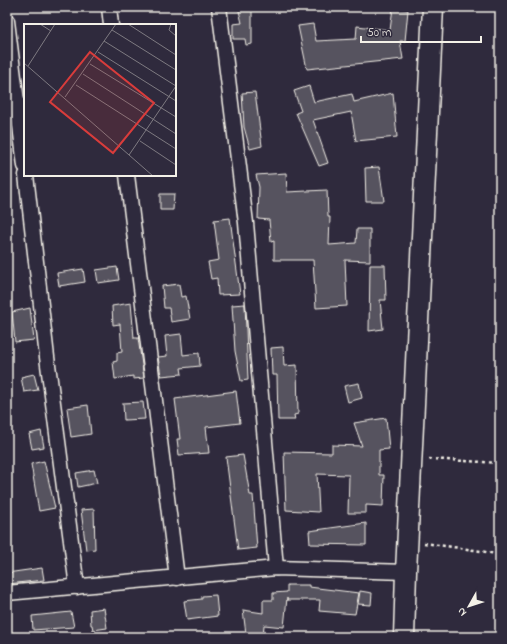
<svg xmlns="http://www.w3.org/2000/svg" width="507" height="644" font-family="'Indie Flower',sans-serif">
<style>
.building{fill:#56525f;stroke:#f4f1e8}
.lines{fill:none;stroke-linecap:round;stroke-linejoin:round}
.street-casing{stroke:#f4f1e8;stroke-width:17}
.secondary-casing{stroke:#f4f1e8;stroke-width:23}
.path{stroke:#f4f1e8;stroke-width:2.5;stroke-dasharray:3 3;stroke-linecap:butt}
.street{stroke:#2f2a3d;stroke-width:14}
.secondary{stroke:#2f2a3d;stroke-width:20}
.inset-road{fill:none;stroke:#7e7a81;stroke-width:1}
.view{fill:#d93c3b;fill-opacity:0.15;stroke:#d93c3b;stroke-width:2}
.inset-edge{fill:none;stroke:#f4f1e8;stroke-width:2}
</style>
<rect width="100%" height="100%" fill="#2f2a3d"/>
<filter id="ink" filterUnits="userSpaceOnUse"><feTurbulence type="fractalNoise" baseFrequency=".025" numOctaves="2"/><feDisplacementMap in="SourceGraphic" scale="8" xChannelSelector="R" yChannelSelector="G"/><feConvolveMatrix kernelMatrix="1 2 1 2 8 2 1 2 1" color-interpolation-filters="sRGB"/></filter>
<g filter="url(#ink)">
<g class="building">
<path d="M238 7H252V44L246 45 245 39H233V24L242 23Z"/>
<path d="M393 8 408 10 405 41H400L403 59 307 69 298 26 313 24 316 41 356 39 357 26 390 30Z"/>
<path d="M309 86 314 102 352 94 354 102 393 93 397 137 356 141 351 112 313 120 328 163 319 166 296 113 301 111 294 91Z"/>
<path d="M255 92 262 146 250 149 244 127 242 93Z"/>
<path d="M379 167 384 201H366L365 168Z"/>
<path d="M286 173 287 192 327 190 328 217H330L329 245 356 243 357 229H370V261L345 260 347 306 316 308 313 260H274V241L271 242 269 220 258 219 259 187 256 175Z"/>
<path d="M160 194H174L173 210H160Z"/>
<path d="M230 218 240 294 218 295 217 278 211 279 208 262 219 260 214 220Z"/>
<path d="M370 265H385L386 300H380L383 329 369 331Z"/>
<path d="M117 267 119 280 98 283 96 270Z"/>
<path d="M83 269 85 282 59 286 57 273Z"/>
<path d="M179 284 181 297 186 296 190 319 171 322 169 308H164L162 286Z"/>
<path d="M131 303 134 338H138L144 378 133 379V376L115 379 113 362 117 361V353L122 352 120 324 113 325 112 306Z"/>
<path d="M245 304 248 380 241 381 235 351 232 305Z"/>
<path d="M30 308 34 340 15 342 12 312Z"/>
<path d="M181 334 183 355 199 353 200 366 181 368 182 374 161 376 158 357 167 356 165 336Z"/>
<path d="M283 347 284 366 297 365 298 414 294 415 295 420H278L277 375H272L271 348Z"/>
<path d="M34 374 38 390 24 392 21 377Z"/>
<path d="M359 383 362 398 348 402 344 386Z"/>
<path d="M236 391 240 423 206 427 209 453 179 455 177 439H180L175 399Z"/>
<path d="M143 402 145 419 124 420 123 403Z"/>
<path d="M88 405 91 434 71 437 67 408Z"/>
<path d="M386 418 389 449 379 450V475H384L383 506 366 505V513H348L349 475 317 474 319 512 286 510 284 452 332 453V445L362 446 354 423Z"/>
<path d="M41 431 44 447 32 449 29 434Z"/>
<path d="M243 455 250 495H253L257 548 238 550 226 457Z"/>
<path d="M44 461 55 508 39 511 31 464Z"/>
<path d="M94 470 97 483 78 487 76 473Z"/>
<path d="M94 509 95 549 86 550 81 510Z"/>
<path d="M366 523V545L310 544 309 531Z"/>
<path d="M42 568 44 580 8 584 7 573Z"/>
<path d="M287 585H309V587L359 593 355 614 319 611 320 600H287V598L284 627 264 625 263 637 246 634 243 610 263 613V600H273V593L287 592Z"/>
<path d="M360 591 372 593 371 605 358 604Z"/>
<path d="M216 595 218 616 187 620 184 601 202 599V596Z"/>
<path d="M104 608 107 628 93 630 92 625H91L90 610Z"/>
<path d="M71 612 74 627 33 630 32 616Z"/>
</g>
<g class="lines">
<defs>
<g id="street">
<path d="M109 7 111 25"/>
<path d="M219 7 246 223 276 568"/>
<path d="M7 21 25 166"/>
<path d="M26 175 47 357 77 587"/>
<path d="M127 175 177 578"/>
<path d="M7 593 276 568 406 572"/>
</g>
<path id="secondary" d="M404 637 406 572 433 7"/>
</defs>
<use href="#street" class="street-casing"/>
<use href="#secondary" class="secondary-casing"/>
<g class="path">
<path d="M429 459 500 463"/>
<path d="M424 543 481 551 500 555"/>
</g>
<use href="#street" class="street"/>
<use href="#secondary" class="secondary"/>
</g>
</g>
<g transform="translate(24 24)">
<rect width="152" height="152" fill="#2f2a3d"/>
<path class="inset-road" d="M16 0 27 7M104 0 152 31M147 0 145 6 152 12M88 6 152 46M80 17 152 62M74 28 152 77M0 39 129 152M66 40 152 93M4 42 31 0M59 50 152 110M52 61 152 125M41 73 92 0M116 117 152 141M105 131 152 62"/>
<path class="view" d="M66 28 130 79 89 129 26 78Z"/>
<rect width="152" height="152" class="inset-edge"/>
</g>
<rect width="507" height="644" fill="none" stroke="#2f2a3d" stroke-width="24"/>
<rect x="12" y="12" width="483" height="620" fill="none" stroke="#f4f1e8" stroke-width="1.5" filter="url(#ink)"/>
<g transform="translate(469 606) rotate(231)" stroke="#2f2a3d" stroke-width="3" paint-order="stroke">
<path d="M0-3L7 15L0 10L-7 15Z" fill="#f4f1e8"/>
<text y="-6" font-size="11" font-weight="bold" text-anchor="middle" fill="#f4f1e8">N</text>
</g>
<path d="M361 36v6h120v-6" fill="none" stroke="#f4f1e8" stroke-width="2"/>
<text x="367" y="36" font-size="12" fill="#f4f1e8" stroke="#2f2a3d" stroke-width="3" paint-order="stroke">50 m</text>
</svg>
